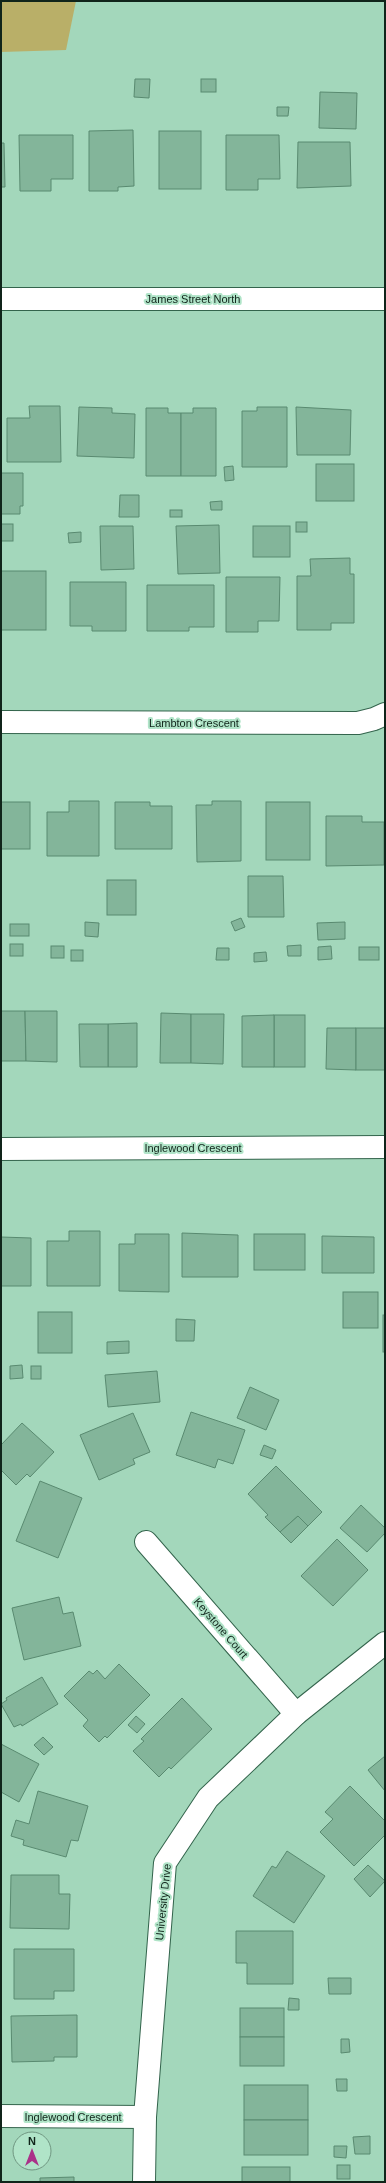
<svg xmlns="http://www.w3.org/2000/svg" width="386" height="2183" font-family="Arial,sans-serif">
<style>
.green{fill:#b9af68}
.building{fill:#83b59a;stroke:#598a70}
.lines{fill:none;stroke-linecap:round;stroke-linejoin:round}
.minor-casing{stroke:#33644c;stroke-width:24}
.tertiary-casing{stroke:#33644c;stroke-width:24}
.minor{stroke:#fff;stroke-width:22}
.tertiary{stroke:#fff;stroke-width:22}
.labels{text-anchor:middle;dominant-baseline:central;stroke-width:4;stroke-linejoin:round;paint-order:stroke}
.street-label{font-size:11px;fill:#10241a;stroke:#b0e4c8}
</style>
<rect width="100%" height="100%" fill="#a3d7bb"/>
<path class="green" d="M1 1H76L66 50 1 52Z"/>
<g class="building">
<path d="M135 79H150L149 98 134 97Z"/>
<rect x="201" y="79" width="15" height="13"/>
<path d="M320 92 357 93 356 129 319 128Z"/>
<path d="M277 107H289L288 116H277Z"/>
<path d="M133 130 134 186 118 187V191H89V131Z"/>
<rect x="159" y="131" width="42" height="58"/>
<path d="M19 135H73V179H51V191H20Z"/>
<path d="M226 135H279L280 179H258V190H226Z"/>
<path d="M298 142H350L351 186 297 188Z"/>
<path d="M1 143H4L5 187H1Z"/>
<path d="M29 406H60L61 462H7V418H30Z"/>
<path d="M79 407 112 408V413L135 414 134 458 77 456Z"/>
<path d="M257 407H287V467H242V411H257Z"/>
<path d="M296 407 351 410 350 455H297Z"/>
<path d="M146 408H168V413H181V476H146Z"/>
<path d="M193 408H216V476H181V413H193Z"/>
<rect x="316" y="464" width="38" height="37"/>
<path d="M233 466 234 480 225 481 224 467Z"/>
<path d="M1 473H23V506H20V514H1Z"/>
<path d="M120 495H139V517H119Z"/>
<path d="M222 501V510H211L210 502Z"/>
<rect x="170" y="510" width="12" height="7"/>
<rect x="296" y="522" width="11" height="10"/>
<rect x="1" y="524" width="12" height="17"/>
<path d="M219 525 220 573 178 574 176 526Z"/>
<path d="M100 526H133L134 569 101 570Z"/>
<rect x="253" y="526" width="37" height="31"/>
<path d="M81 532V542L69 543 68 533Z"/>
<path d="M350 558V574H354V623H331V630H297V576H311L310 559Z"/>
<rect x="1" y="571" width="45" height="59"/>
<path d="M226 577H280L279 621H258V632H226Z"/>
<path d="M70 582H126V631H92V626H70Z"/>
<path d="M147 585H214V627H189V631H147Z"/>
<path d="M69 801H99V856H47V812H69Z"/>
<path d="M212 801H241V861L197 862 196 805H212Z"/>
<rect x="1" y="802" width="29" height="47"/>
<path d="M115 802H150V806H172V849H115Z"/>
<rect x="266" y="802" width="44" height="58"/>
<path d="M326 816H362V822H384V865L326 866Z"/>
<path d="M248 876H283L284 917H248Z"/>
<rect x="107" y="880" width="29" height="35"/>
<path d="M241 918 245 927 235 931 231 922Z"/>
<path d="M85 922 99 923 98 937 85 936Z"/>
<path d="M345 922V939L318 940 317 923Z"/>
<rect x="10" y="924" width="19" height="12"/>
<rect x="10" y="944" width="13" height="12"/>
<path d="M301 945V956H288L287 946Z"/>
<rect x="51" y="946" width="13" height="12"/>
<path d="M331 946 332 959 318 960V947Z"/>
<rect x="359" y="947" width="20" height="13"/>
<path d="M217 948H229V960H216Z"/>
<rect x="71" y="950" width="12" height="11"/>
<path d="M266 952 267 961 254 962V953Z"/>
<path d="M1 1011H25L26 1061H1Z"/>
<path d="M25 1011H57V1062L26 1061Z"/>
<path d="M161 1013 191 1014V1063H160Z"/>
<path d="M191 1014H224L223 1064 191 1063Z"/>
<rect x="274" y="1015" width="31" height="52"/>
<path d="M274 1015V1067H242V1016Z"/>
<path d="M137 1023V1067H108V1024Z"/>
<path d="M79 1024H108V1067H80Z"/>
<path d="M327 1028H356V1070L326 1069Z"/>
<rect x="356" y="1028" width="29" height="42"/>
<path d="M69 1231H100V1286H47V1241H69Z"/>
<path d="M182 1233 238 1235V1277H182Z"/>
<path d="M135 1234H169V1292L119 1291V1244H135Z"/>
<rect x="254" y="1234" width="51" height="36"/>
<path d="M322 1236 374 1237V1273H322Z"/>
<path d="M1 1237 31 1238V1286H1Z"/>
<rect x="343" y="1292" width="35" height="36"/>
<rect x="38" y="1312" width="34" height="41"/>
<rect x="383" y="1315" width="2" height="37"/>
<path d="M176 1319 195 1320 194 1341H176Z"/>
<path d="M129 1341V1353L107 1354V1342Z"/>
<path d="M22 1365 23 1378 10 1379V1366Z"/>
<rect x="31" y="1366" width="10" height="13"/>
<path d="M157 1371 160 1402 108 1407 105 1375Z"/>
<path d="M250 1387 279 1400 266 1430 237 1418Z"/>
<path d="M191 1412 245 1430 233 1464 218 1459 215 1468 176 1455Z"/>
<path d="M133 1413 150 1452 133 1459 135 1464 99 1480 80 1435Z"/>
<path d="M22 1423 54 1452 30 1477 27 1474 16 1485 1 1470V1445Z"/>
<path d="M264 1445 276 1450 272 1459 260 1455Z"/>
<path d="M276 1466 322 1512 308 1526 298 1516 280 1532 265 1517 268 1515 248 1494Z"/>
<path d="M40 1481 82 1498 58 1558 16 1541Z"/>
<path d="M361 1505 385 1528V1533L367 1552 340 1528Z"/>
<path d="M298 1516 308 1526 291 1543 280 1532Z"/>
<path d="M337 1539 368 1570 333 1606 301 1576Z"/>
<path d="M59 1597 63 1614 73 1612 81 1646 24 1660 12 1608Z"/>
<path d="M119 1664 150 1695 107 1738 105 1736 99 1742 83 1726 88 1720 64 1696 89 1671 93 1674 97 1670 105 1679Z"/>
<path d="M42 1677 58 1704 22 1726 21 1724 14 1727 1 1704 7 1700 6 1698Z"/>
<path d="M182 1698 212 1729 171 1769 169 1767 159 1777 133 1751 144 1741 141 1739Z"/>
<path d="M136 1716 145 1724 137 1733 128 1725Z"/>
<path d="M43 1737 53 1747 44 1755 34 1745Z"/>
<path d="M1 1744 39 1764 19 1802 1 1792Z"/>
<path d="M385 1756V1791L368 1770Z"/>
<path d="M350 1786 385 1821V1835L354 1866 320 1832 333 1819 325 1812Z"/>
<path d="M38 1791 88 1806 78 1841 71 1840 66 1857 23 1845 24 1840 11 1836 16 1820 29 1824Z"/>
<path d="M287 1851 325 1876 294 1923 253 1896 272 1866 276 1868Z"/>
<path d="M368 1865 385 1881 370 1897 354 1879Z"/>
<path d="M11 1875H59V1894H70L69 1929 10 1928Z"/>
<path d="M236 1931H293V1984H247V1963H236Z"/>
<path d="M14 1949H74V1991H54V1999H14Z"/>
<path d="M328 1978H351V1994H329Z"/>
<path d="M289 1998 299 1999V2010H288Z"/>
<rect x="240" y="2008" width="44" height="29"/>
<path d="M77 2015V2057H54V2061L12 2062 11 2016Z"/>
<rect x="240" y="2037" width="44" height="29"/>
<path d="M341 2039H349L350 2052 341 2053Z"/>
<path d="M336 2079H347V2091H337Z"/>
<rect x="244" y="2085" width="64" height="35"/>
<rect x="244" y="2120" width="64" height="35"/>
<path d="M370 2136V2154H355L353 2137Z"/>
<path d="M334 2146H347L346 2158 334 2157Z"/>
<rect x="337" y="2165" width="13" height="14"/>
<rect x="242" y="2167" width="48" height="15"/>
<path d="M74 2177V2182H40V2178Z"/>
</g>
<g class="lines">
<defs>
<g id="minor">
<path d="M1 722 358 723 374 719 385 714"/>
<path d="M1 1149 385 1147"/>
<path d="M146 1542 296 1714"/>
<path d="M1 2116 145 2117"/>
<path d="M144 2182 145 2117 165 1863 208 1798 296 1714 385 1643"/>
</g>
<path id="tertiary" d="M1 299H385"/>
</defs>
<use href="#minor" class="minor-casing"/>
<use href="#tertiary" class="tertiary-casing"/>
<use href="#minor" class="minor"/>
<use href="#tertiary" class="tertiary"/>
</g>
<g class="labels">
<g class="street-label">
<text x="193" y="299">James Street North</text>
<text x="194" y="723">Lambton Crescent</text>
<text x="193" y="1148">Inglewood Crescent</text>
<text transform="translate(221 1628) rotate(49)">Keystone Court</text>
<text transform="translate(163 1902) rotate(-84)">University Drive</text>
<text x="73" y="2117">Inglewood Crescent</text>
</g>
</g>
<rect width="386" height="2183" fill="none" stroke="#10241a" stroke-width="4"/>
<g transform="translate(32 2151)"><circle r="19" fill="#b0e4c8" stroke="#709782"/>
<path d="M0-3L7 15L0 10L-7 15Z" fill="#aa3289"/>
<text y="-6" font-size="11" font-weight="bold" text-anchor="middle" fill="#10241a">N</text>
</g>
</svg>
